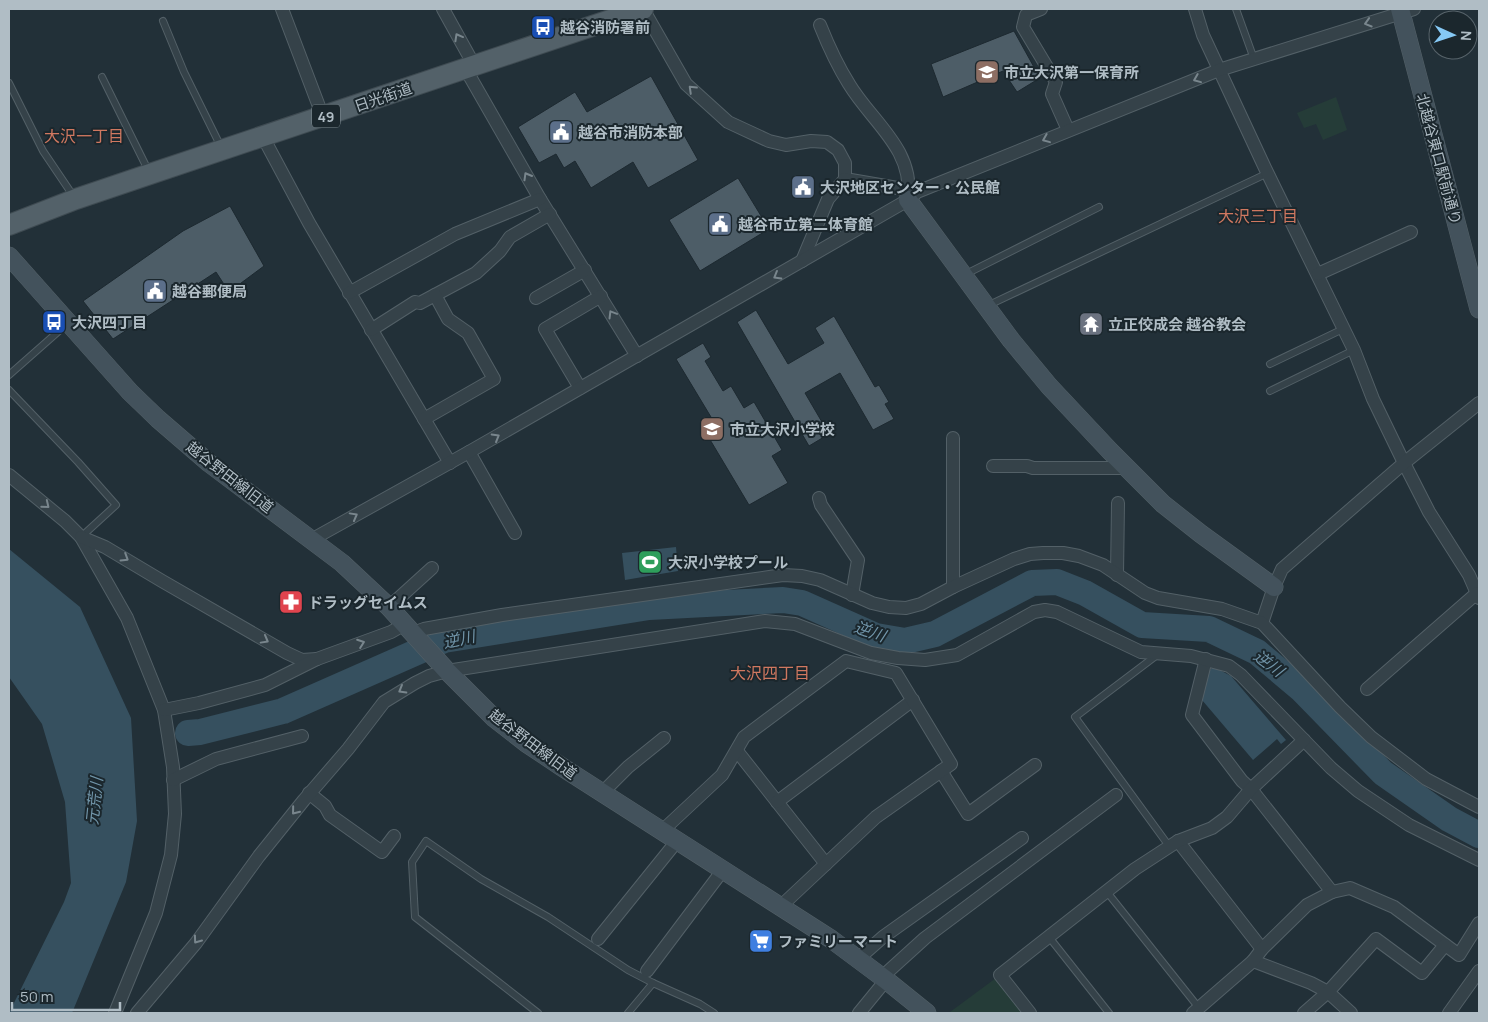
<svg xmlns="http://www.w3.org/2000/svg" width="1488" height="1022" font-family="Manrope,'Noto Sans JP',sans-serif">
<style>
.green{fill:#253c38}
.water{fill:#36505f}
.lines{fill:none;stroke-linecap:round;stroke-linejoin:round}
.river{stroke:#36505f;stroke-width:26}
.building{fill:#4d5d67;stroke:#1d2930}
.lane-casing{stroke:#536067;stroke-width:8}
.street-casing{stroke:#536067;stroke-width:14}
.secondary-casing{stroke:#536067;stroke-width:19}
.primary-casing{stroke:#3f4b52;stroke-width:22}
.lane{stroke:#354249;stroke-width:6}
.street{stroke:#354249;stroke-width:12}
.secondary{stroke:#43525c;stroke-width:18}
.primary{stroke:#536169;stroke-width:20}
.oneway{stroke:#79868d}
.labels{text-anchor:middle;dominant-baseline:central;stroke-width:4;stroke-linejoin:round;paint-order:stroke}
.shield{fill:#1b272d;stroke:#839097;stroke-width:1}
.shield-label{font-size:14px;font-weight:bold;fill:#b0bdc5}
.poi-label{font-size:15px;font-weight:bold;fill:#b0bdc5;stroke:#1b272d;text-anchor:start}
.street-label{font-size:15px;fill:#b0bdc5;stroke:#1b272d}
.neighbourhood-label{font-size:16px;fill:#d07860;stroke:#1b272d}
.water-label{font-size:16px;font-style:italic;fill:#7195a9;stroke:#1b272d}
</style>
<rect width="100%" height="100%" fill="#223038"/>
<g class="green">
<path d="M1336 97 1347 130 1323 140 1316 124 1304 128 1297 113Z"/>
<path d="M996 978 1024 1013 950 1012Z"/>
</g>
<g class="water">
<path d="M676 547 678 571 625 580 622 553Z"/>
<path d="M9 549 80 607 131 718 137 821 126 882 72 1013H9L64 902 71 883 65 802 42 724 9 677Z"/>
<path d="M1212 668H1216L1231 676 1286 740 1281 744 1277 739 1253 760 1202 700 1208 672Z"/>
</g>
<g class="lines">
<path class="river" d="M188 733 200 732 283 711 444 640 649 607 783 600 802 603 876 636 905 641 935 634 1032 583 1057 582 1085 593 1142 625 1209 629 1257 652 1301 689 1383 773 1449 819 1479 835"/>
</g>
<g class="building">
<path d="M1014 31 1040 78 1017 92 1003 71 943 97 931 64Z"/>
<path d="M651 76 698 160 648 188 633 162 591 188 575 161 564 168 556 154 539 163 518 127 575 92 587 112Z"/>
<path d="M738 178 769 229 700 271 669 220Z"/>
<path d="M230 206 264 266 229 292 216 272 113 339 83 301 183 231Z"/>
<path d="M756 310 788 364 824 343 815 328 834 316 875 387 879 385 889 402 885 404 894 419 873 430 840 373 805 393 829 434 809 446 737 322Z"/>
<path d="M703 343 711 357 705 361 723 391 731 386 744 408 754 402 782 450 772 456 788 483 749 505 709 438 720 432 676 359Z"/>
</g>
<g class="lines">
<defs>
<g id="lane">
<path d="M1236 9 1254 59"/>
<path d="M163 21 184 72 221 147"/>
<path d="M102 77 149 172"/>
<path d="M9 83 43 151 74 197"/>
<path d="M964 275 1099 207"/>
<path d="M989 305 1268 173"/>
<path d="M1270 364 1343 329"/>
<path d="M9 375 68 323"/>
<path d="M9 390 78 462 116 505 81 537"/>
<path d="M1270 391 1354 350"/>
<path d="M1157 655 1075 717 1169 846"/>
<path d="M1107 892 1199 1008"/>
<path d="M1049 937 1109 1013"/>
<path d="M538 1013 415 917 412 862 426 841 481 879 548 917 628 970 653 983 700 1004 714 1013"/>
<path d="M628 1013 653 983"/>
</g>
<g id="street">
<path d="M282 9 323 117"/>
<path d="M443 9 474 65"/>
<path d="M643 9 686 84 728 122 769 141 786 145 811 141 827 142 838 150 845 163V179L909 190"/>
<path d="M1041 9 1026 15 1023 27 1056 82 1052 94 1068 130"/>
<path d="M1195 9 1203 35 1265 168 1354 350 1373 399 1404 463 1429 512 1469 575 1479 598"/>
<path d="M820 25C828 45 837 65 849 84 871 121 914 149 908 197"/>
<path d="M465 68 540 199 637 356"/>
<path d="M263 137 309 223 450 463"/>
<path d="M802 261 828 199 845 179"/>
<path d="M1318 274 1411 232"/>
<path d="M349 293 455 234 540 199"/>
<path d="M536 298 585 270"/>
<path d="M371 330 415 302 420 303 476 273 500 251 510 237 550 214"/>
<path d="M580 388 545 329 601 296"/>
<path d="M424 419 494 379 468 333 448 319 435 295"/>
<path d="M953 438V587"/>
<path d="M469 452 515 533"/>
<path d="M993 466H1027L1033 468H1127"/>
<path d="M9 475 65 521 81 537 127 618 164 710 173 767 175 814 171 855 156 913 115 1013"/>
<path d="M819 498 821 505 858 560 852 595"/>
<path d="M81 537 105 547 162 581 287 653 302 660 317 659"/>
<path d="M311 540 469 452 908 200 917 192 1219 70 1414 9"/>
<path d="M1117 575 1118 503"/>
<path d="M389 607 432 568"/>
<path d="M1262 623 1274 587 1282 569 1404 463 1479 403"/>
<path d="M413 633 424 629 502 615 783 575 802 576 820 580 872 603 889 607 906 608 921 604 953 587 1014 559 1030 554 1043 553H1063L1079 556 1103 565 1145 593 1158 598 1222 609 1262 623 1340 707 1371 737 1426 779 1479 807"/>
<path d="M1206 659 1192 715 1242 781 1251 789 1332 892"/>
<path d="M1367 689 1477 593"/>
<path d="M164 710 199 703 265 685 317 659 391 632 405 624"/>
<path d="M737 751 826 864"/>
<path d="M941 771 968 814 1035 765"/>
<path d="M173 780 216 759 302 736"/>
<path d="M309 793 325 806 330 815 382 852 394 836"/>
<path d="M602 793 628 767 664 738"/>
<path d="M777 802 913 700"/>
<path d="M662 831 722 775 744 737 846 661 896 673 951 764 876 817 780 907"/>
<path d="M1178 841 1262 949"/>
<path d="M598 939 677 841"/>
<path d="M858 959 883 937 1022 838"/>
<path d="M1253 961 1311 983 1328 992 1351 1013"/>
<path d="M647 971 723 870"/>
<path d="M882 977 925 938 1116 795"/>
<path d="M137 1013 196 943 259 856 304 800 348 749 384 702 415 683 429 676 447 671 765 621 795 624 871 653 898 658 925 660 957 655 1034 612 1045 610 1057 612 1141 652 1191 656 1229 666 1241 675 1331 768 1358 791 1409 825 1479 860"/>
<path d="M859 1013 886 980"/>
<path d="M1030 1013 1000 975 1135 869 1178 841 1212 828 1227 817 1251 789 1304 740"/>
<path d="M1193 1013 1253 961 1262 949 1307 905 1332 892 1350 888 1394 907 1459 955 1479 923"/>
<path d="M1304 1013 1328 992 1376 939 1422 973 1445 945"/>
<path d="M1449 1013 1479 971"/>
</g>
<g id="secondary">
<path d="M1400 9 1479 309"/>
<path d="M908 200 1011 340 1049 386 1110 451 1163 504 1201 534 1274 587"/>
<path d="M9 256 130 392 158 419 209 463 342 563 389 607 447 671 494 718 526 743 562 767 831 939 886 980 927 1013"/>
</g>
<path id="primary" d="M9 225 76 199 150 174 643 9"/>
</defs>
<use href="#lane" class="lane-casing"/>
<use href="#street" class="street-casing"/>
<use href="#secondary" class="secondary-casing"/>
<use href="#primary" class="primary-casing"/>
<use href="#lane" class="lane"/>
<use href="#street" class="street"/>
<use href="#secondary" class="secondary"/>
<use href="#primary" class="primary"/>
</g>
<defs><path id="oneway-chevron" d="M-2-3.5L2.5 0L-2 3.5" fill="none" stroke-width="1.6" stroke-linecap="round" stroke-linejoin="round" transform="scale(1.25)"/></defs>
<g class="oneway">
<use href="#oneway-chevron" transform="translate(1368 23) rotate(163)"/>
<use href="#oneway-chevron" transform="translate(458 37) rotate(-119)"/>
<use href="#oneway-chevron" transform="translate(1197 79) rotate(158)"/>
<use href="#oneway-chevron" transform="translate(692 89) rotate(-136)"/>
<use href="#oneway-chevron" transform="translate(1046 139) rotate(158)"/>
<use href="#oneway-chevron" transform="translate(527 176) rotate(-120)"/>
<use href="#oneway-chevron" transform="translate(777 276) rotate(150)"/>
<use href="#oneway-chevron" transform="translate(612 314) rotate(-121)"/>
<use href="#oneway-chevron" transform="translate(496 437) rotate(-30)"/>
<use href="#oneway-chevron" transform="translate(46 505) rotate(39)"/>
<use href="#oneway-chevron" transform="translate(354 516) rotate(-29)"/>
<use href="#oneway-chevron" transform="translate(125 558) rotate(32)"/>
<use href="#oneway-chevron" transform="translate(265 640) rotate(29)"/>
<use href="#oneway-chevron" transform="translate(361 643) rotate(-20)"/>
<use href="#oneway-chevron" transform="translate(402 690) rotate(150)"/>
<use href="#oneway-chevron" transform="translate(295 811) rotate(129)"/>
<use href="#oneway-chevron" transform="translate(197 940) rotate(126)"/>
</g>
<defs>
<symbol id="bus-square" viewBox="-11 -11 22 22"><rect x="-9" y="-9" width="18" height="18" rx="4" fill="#1a4fb4" stroke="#1b272d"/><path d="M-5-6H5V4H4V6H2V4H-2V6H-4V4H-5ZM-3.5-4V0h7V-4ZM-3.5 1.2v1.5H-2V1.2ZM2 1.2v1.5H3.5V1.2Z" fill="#fff"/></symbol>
<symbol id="school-square" viewBox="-11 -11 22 22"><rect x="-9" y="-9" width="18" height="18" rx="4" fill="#8d6e63" stroke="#1b272d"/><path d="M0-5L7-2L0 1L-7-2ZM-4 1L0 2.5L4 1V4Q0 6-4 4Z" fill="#fff"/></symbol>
<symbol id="civic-square" viewBox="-11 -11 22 22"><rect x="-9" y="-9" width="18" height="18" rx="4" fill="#5c6f8a" stroke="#1b272d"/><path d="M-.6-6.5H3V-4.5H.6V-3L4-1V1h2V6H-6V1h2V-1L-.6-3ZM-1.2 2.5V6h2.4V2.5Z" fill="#fff"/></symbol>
<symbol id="temple-square" viewBox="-11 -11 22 22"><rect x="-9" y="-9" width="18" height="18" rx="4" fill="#6b7280" stroke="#1b272d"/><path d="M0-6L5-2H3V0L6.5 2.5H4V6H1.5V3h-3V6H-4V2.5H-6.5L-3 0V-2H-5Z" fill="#fff"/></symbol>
<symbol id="stadium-square" viewBox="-11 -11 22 22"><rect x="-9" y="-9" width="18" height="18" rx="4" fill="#2e9e5b" stroke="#1b272d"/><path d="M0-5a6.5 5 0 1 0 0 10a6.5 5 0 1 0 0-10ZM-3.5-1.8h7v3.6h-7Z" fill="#fff"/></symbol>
<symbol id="pharmacy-square" viewBox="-11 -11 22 22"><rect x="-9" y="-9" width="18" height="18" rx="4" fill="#e0444e" stroke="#1b272d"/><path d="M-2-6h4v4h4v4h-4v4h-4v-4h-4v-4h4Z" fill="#fff"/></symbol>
<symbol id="supermarket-square" viewBox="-11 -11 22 22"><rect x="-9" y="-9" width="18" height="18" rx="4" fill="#3f7fe0" stroke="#1b272d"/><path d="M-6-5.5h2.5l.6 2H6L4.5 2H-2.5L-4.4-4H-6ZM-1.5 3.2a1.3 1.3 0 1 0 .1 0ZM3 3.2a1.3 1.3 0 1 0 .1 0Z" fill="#fff"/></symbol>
</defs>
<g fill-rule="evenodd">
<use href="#bus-square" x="529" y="13" width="28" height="28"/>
<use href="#school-square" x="973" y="58" width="28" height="28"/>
<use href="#civic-square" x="547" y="118" width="28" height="28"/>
<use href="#civic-square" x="789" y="173" width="28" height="28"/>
<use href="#civic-square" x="706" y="210" width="28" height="28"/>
<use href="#civic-square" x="141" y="277" width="28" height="28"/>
<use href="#bus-square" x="40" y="308" width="28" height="28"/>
<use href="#temple-square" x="1077" y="310" width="28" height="28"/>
<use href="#school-square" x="698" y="415" width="28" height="28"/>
<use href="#stadium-square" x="636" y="548" width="28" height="28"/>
<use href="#pharmacy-square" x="277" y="588" width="28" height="28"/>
<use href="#supermarket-square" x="747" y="927" width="28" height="28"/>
</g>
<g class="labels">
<rect class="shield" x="312" y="104.5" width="28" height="23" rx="4"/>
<g class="shield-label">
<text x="326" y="116">49</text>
</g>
<g class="poi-label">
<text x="560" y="27">越谷消防署前</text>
<text x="1004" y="72">市立大沢第一保育所</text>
<text x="578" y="132">越谷市消防本部</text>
<text x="820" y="187">大沢地区センター・公民館</text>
<text x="738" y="224">越谷市立第二体育館</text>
<text x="172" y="291">越谷郵便局</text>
<text x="72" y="322">大沢四丁目</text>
<text x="1108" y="324">立正佼成会 越谷教会</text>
<text x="730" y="429">市立大沢小学校</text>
<text x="668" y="562">大沢小学校プール</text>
<text x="308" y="602">ドラッグセイムス</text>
<text x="778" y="941">ファミリーマート</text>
</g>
<g class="street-label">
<text transform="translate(383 97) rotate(-19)">日光街道</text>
<text transform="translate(1439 159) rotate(75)">北越谷東口駅前通り</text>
<text transform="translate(230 477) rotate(38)">越谷野田線旧道</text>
<text transform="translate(533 744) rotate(37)">越谷野田線旧道</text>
</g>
<g class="neighbourhood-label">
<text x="84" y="136">大沢一丁目</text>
<text x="1258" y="216">大沢三丁目</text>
<text x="770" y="673">大沢四丁目</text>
</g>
<g class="water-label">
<text transform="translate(870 631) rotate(19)">逆川</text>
<text transform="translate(459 639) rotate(-12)">逆川</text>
<text transform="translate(1269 663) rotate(37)">逆川</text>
<text transform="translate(94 801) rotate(-84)">元荒川</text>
</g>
</g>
<rect width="1488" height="1022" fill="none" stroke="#b0bdc5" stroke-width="20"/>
<g transform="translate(1453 35) rotate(93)"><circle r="24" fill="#1b272d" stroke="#57636a"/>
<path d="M0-4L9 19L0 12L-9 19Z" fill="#86c9f5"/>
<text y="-8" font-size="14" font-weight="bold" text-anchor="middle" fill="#b0bdc5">N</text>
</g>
<path d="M12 1002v8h108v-8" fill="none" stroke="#b0bdc5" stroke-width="2.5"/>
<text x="20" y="1002" font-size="15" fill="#b0bdc5" stroke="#1b272d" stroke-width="4" paint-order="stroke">50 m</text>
</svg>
